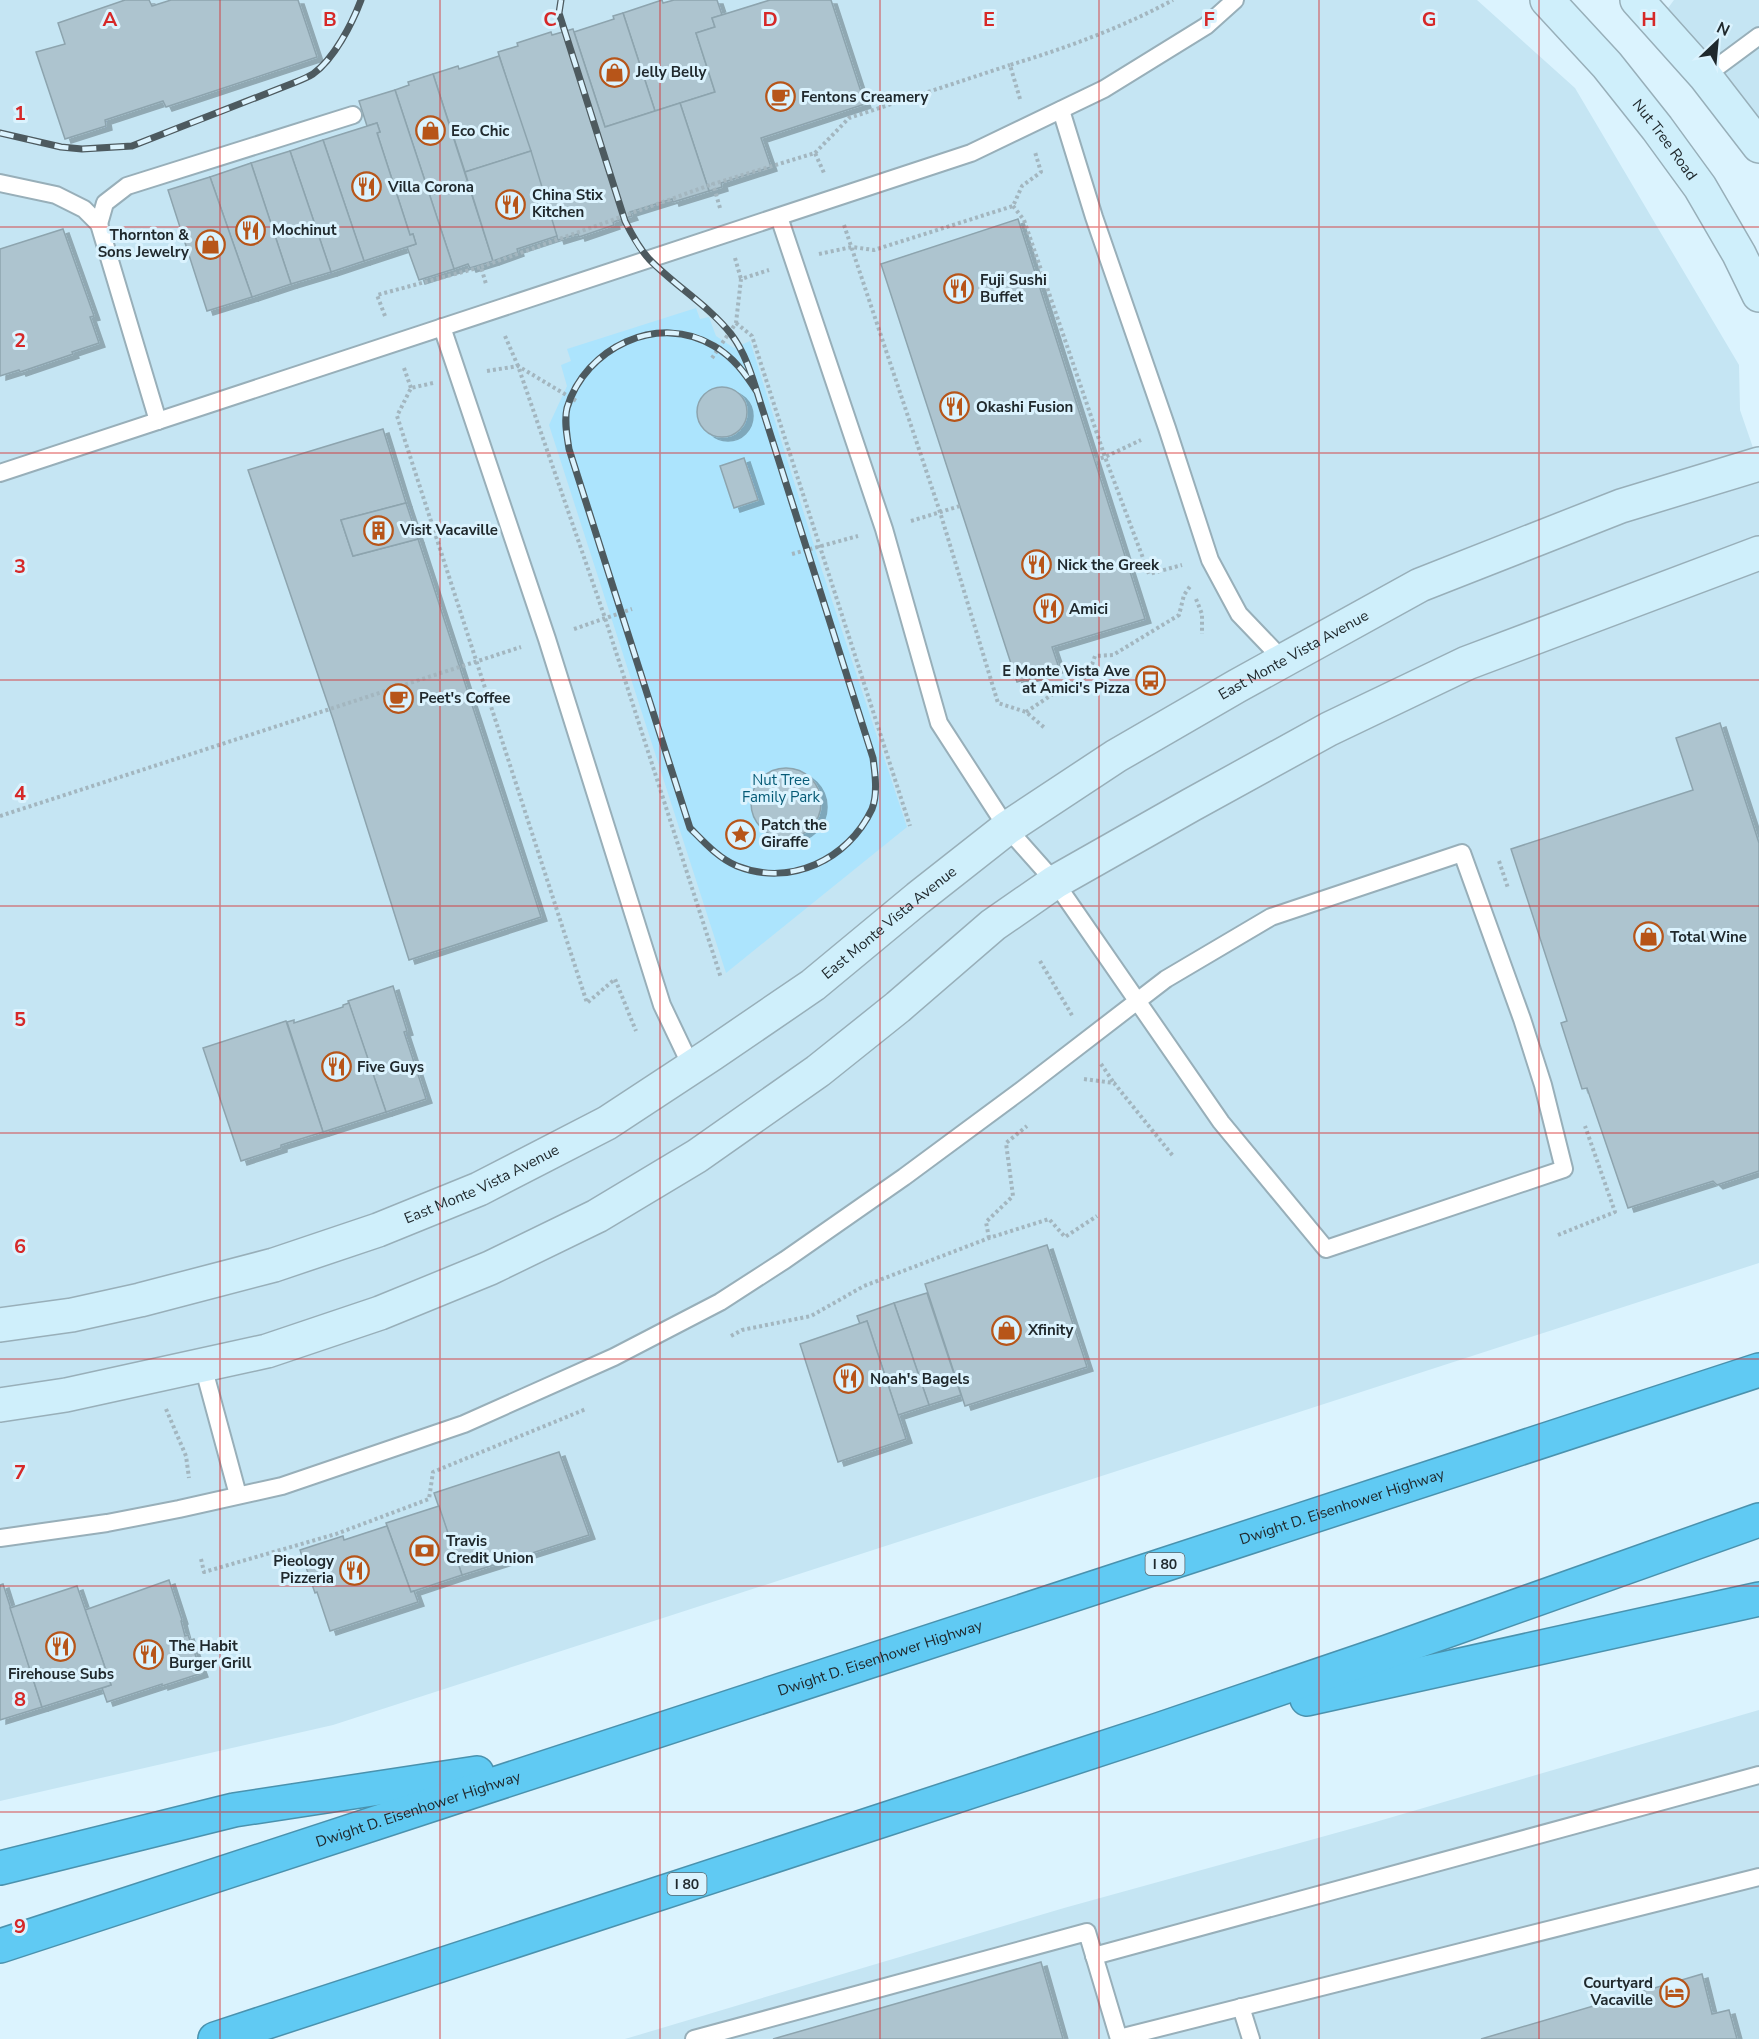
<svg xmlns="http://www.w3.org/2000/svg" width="1759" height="2039" font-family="'Nunito Sans',sans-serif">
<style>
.built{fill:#c5e5f3}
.green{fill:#ace4fd}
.building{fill:#adc4cf;stroke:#8da4ae;stroke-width:1.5;filter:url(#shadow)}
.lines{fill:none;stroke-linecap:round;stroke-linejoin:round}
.lane-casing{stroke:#98afb9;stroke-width:20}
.secondary-casing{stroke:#98afb9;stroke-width:36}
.highway-casing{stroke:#4a92ae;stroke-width:36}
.path{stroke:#a3b6bf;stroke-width:4;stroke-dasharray:3 3;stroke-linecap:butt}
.lane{stroke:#fff;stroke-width:16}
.secondary{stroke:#cfeffb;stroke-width:33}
.highway{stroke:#60caf3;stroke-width:33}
.rail-casing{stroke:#4d5a5f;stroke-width:7}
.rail{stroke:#dbf3fe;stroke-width:4.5;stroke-dasharray:14;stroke-linecap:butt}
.grid{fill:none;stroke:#d62828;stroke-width:1.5;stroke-opacity:0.55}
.labels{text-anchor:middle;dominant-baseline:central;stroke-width:6;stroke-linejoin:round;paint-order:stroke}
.shield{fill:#dbf3fe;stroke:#58666c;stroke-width:1.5}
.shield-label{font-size:14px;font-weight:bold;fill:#20292d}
.poi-label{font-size:15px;font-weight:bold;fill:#20292d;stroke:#dbf3fe;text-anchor:start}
.street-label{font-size:15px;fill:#20292d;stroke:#dbf3fe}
.park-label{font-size:15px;fill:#065b76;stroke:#dbf3fe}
.grid-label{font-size:20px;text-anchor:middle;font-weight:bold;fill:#d62828;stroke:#dbf3fe;stroke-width:6;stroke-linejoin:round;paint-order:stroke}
</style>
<defs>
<filter id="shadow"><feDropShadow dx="6" dy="4" stdDeviation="0" flood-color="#0004"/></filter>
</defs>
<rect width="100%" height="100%" fill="#dbf3fe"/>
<g class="built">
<path d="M0 0H1477L1575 88 1739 365 1740 410 1759 465V1263L333 1725 0 1801Z"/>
<path d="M1674 0H1759V143L1654 27Z"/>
<path d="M1759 1710V2039H625L1064 1908 1372 1823Z"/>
</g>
<path class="green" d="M696 308 700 319 709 317 716 336 734 348 750 341 816 552 907 827 726 973 549 425 567 386 561 365 571 361 567 349Z"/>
<g class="building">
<path d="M125 0H149L152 6 171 0H298L317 57 166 107 163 101 105 120 106 126 65 139 36 52 65 44 58 23Z"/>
<path d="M662 0 663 3 674 0H717L722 15 712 18 715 27 696 33 715 92 655 111 623 13Z"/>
<path d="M770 0H831L865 104 761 138 771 167 721 183 722 187 709 191 680 103 715 92 696 33 715 27 712 18Z"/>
<path d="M623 13 655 111 605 127 574 32 614 19 613 16Z"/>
<path d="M573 29 605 127 680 103 709 191 673 202 672 199 630 212 632 216 613 222 614 225 579 237 578 234 558 240 498 52 518 46 517 43 551 32 552 35Z"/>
<path d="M499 56 531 151 465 172 433 74 458 66 459 69Z"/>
<path d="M433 74 493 261 470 268 468 264 454 269 395 90 409 85 408 82Z"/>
<path d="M395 90 454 269 419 280 407 247 416 244 413 234 410 235 377 133 380 132 377 123 367 126 359 101Z"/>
<path d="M377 123 380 132 377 133 410 235 413 234 416 244 364 261 323 140Z"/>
<path d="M323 140 364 261 331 272 290 151Z"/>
<path d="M290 151 331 272 291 284 251 163Z"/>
<path d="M531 151 557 236 517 249 518 252 493 261 465 172Z"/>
<path d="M251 163 291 284 252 297 210 177Z"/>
<path d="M210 177 252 297 207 311 168 190Z"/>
<path d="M1018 219 1145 619 1052 647 1059 668 1017 682 881 264Z"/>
<path d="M63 229 94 316 90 317 99 343 72 352 73 354 20 372 19 370 0 376V249Z"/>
<circle cx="722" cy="412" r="25"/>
<path d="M383 429 406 503 341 520 353 556 418 539 541 917 409 960 333 719 248 470Z"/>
<path d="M744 458 758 500 734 508 720 466Z"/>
<path d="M406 503 418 539 353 556 341 520Z"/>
<path d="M1720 723 1759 843V1171L1717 1185 1713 1181 1628 1208 1587 1088 1582 1089 1561 1023 1567 1021 1511 849 1693 790 1676 738Z"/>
<circle cx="786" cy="803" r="35"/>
<path d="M393 986 407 1031 404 1032 426 1099 386 1112 348 1001Z"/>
<path d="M349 1003 386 1112 323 1132 287 1022 294 1020V1023L343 1007V1005Z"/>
<path d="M286 1021 323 1132 281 1145V1148L241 1161 203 1048Z"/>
<path d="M1047 1245 1087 1367 965 1406 925 1284Z"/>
<path d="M927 1293 961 1395 929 1405 894 1303Z"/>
<path d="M894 1303 929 1405 898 1415 867 1321 860 1324 857 1316Z"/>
<path d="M867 1321 906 1439 838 1462 800 1344Z"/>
<path d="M559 1452 589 1535 462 1575 434 1493Z"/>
<path d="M439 1506 462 1575 411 1592 386 1523Z"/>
<path d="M387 1526 411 1592 414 1591 418 1602 330 1631 317 1592 315 1593 300 1550 343 1536 344 1540Z"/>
<path d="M169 1580 182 1620 181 1621 185 1636 188 1635 202 1673 162 1686V1684L107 1702 102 1688 111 1685 85 1610Z"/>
<path d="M3 1584 42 1707 0 1720V1585Z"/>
<path d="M77 1586 111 1685 42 1707 10 1608Z"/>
<path d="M1041 1962 1063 2039H773Z"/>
<path d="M1702 1974 1712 2014 1729 2010 1737 2039H1481Z"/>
</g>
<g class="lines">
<defs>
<g id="lane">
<path d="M1705 76 1759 36"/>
<path d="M1061 110 1094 217 1167 428 1210 560 1239 614 1283 660"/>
<path d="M0 183 56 195 84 209 99 224 158 421"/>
<path d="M99 224 105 203 127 186 353 115"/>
<path d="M442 327 547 639 662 1005 692 1068"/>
<path d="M0 473 971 153 1104 89 1206 26 1235 0"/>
<path d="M203 1366 238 1495"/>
<path d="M0 1538 107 1523 179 1509 282 1486 464 1424 614 1357 720 1302 785 1260 904 1177 1023 1089 1166 979 1271 917 1462 853 1522 1019 1543 1085 1564 1169 1326 1249 1221 1122 1055 882 1007 828 939 723 884 529 779 217"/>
<path d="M1094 1956 1759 1775"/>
<path d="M1241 2007 1251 2039"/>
<path d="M1119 2038 1759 1877"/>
<path d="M694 2039 1087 1932 1119 2039"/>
</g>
<g id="secondary">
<path id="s1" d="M1547 0 1607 65 1657 128 1700 187 1739 254 1759 295"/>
<path d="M1637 0 1705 76 1759 146"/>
<path id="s2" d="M0 1325 72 1315 140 1300 274 1265 378 1230 479 1189 607 1123 712 1054 813 985 918 898 1007 828 1116 756 1237 686 1420 585 1621 506 1759 464"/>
<path d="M0 1405 66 1395 267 1351 380 1313 490 1268 597 1216 697 1156 818 1071 898 1007 993 925 1055 882 1191 805 1329 729 1467 663 1759 553"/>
</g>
<g id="highway">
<path d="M1307 1699 1759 1599"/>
<path d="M0 1868 234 1810 477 1773"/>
<path id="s3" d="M0 1946 1759 1370"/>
<path d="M215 2039 1158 1730 1387 1652 1759 1520"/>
</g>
</defs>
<use href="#lane" class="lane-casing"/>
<use href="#secondary" class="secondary-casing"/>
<use href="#highway" class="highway-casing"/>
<g class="path">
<path d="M1020 99 1010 65C1066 48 1121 28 1173 0"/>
<path d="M815 153 849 118 1010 65"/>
<path d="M1013 206 1024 220 1105 457 1149 574 1182 565"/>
<path d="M720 208 713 184 815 153 824 173"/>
<path d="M844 225 940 512 998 703 1026 712 1046 729"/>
<path d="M819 254 852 247 874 250 1013 206 1022 186 1041 172 1035 152"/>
<path d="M735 258 741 279"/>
<path d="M481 267 713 184"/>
<path d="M385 316 377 295 481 267 486 284"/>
<path d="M736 323 752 336 910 826"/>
<path d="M505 336 518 366 605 618 721 978"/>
<path d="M712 358 736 323 741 279 769 270"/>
<path d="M404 368 411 388"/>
<path d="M487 371 518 366 578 402"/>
<path d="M433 383 411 388 397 416 587 1003 615 979 636 1031"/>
<path d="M1095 460 1105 457 1141 440"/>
<path d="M911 521 960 506"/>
<path d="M792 554 858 536"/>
<path d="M1196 599 1202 614V634"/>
<path d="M574 629 632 609"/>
<path d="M1026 712 1062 688 1088 676 1095 656 1113 655 1179 615 1184 595 1191 585"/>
<path d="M0 816 521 647"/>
<path d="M1499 861 1508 888"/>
<path d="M1040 961 1073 1017"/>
<path d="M1101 1064 1114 1083"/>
<path d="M1084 1079 1114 1083 1173 1156"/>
<path d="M1558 1235 1615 1212 1585 1126"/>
<path d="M989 1238 986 1222 1013 1196 1006 1143 1027 1126"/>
<path d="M731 1336 742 1330 811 1316 864 1286 989 1238 1049 1219 1065 1237 1097 1216"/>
<path d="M166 1409 186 1456 189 1478"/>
<path d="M201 1559 204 1572 336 1534 429 1499 433 1472 586 1409"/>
</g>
<use href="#lane" class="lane"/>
<use href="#secondary" class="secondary"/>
<use href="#highway" class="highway"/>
<defs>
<g id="rail">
<path d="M561 0 559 13 625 221C632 235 639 248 649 259 675 286 708 305 731 334 748 356 755 387 764 414L873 758C875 773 878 794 872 809 848 860 790 887 737 866 718 858 704 842 690 828L569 449C567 436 564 421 567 408 585 348 658 312 714 346 733 357 745 373 757 392"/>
<path d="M0 133 61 147 82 149 132 146 296 82C301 80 308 77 313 74 334 59 352 24 361 0"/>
</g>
</defs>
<use href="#rail" class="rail-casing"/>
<use href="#rail" class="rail"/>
</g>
<path class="grid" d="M220 0V2039M440 0V2039M660 0V2039M880 0V2039M1099 0V2039M1319 0V2039M1539 0V2039M0 227H1759M0 453H1759M0 680H1759M0 906H1759M0 1133H1759M0 1359H1759M0 1586H1759M0 1812H1759"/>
<defs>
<symbol id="shop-ring" viewBox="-11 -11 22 22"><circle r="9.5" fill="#dbf3fe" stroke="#b75519" stroke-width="1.5"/><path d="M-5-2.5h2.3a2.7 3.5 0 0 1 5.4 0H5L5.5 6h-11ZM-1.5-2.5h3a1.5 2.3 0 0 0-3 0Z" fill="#b75519"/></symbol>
<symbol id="cafe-ring" viewBox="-11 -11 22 22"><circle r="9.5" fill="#dbf3fe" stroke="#b75519" stroke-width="1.5"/><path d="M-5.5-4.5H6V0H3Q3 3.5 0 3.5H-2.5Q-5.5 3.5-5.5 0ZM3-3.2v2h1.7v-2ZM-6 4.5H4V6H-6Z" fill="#b75519"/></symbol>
<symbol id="restaurant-ring" viewBox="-11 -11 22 22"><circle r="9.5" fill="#dbf3fe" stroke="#b75519" stroke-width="1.5"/><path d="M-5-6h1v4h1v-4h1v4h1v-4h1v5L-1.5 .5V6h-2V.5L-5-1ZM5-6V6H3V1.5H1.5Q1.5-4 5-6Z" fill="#b75519"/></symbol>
<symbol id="building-ring" viewBox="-11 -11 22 22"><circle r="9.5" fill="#dbf3fe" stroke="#b75519" stroke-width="1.5"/><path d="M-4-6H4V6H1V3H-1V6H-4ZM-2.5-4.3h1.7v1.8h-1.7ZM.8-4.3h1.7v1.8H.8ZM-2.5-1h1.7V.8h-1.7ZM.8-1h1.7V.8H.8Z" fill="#b75519"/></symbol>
<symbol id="bus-ring" viewBox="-11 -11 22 22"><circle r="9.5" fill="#dbf3fe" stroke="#b75519" stroke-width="1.5"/><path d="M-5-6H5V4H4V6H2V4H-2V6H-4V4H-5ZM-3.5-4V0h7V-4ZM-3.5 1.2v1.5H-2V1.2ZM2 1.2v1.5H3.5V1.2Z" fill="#b75519"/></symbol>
<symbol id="sight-ring" viewBox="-11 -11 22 22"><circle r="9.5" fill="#dbf3fe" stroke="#b75519" stroke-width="1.5"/><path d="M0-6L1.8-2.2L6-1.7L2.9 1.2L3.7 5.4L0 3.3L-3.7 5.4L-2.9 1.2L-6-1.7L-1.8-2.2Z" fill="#b75519"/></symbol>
<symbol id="bank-ring" viewBox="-11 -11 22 22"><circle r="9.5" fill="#dbf3fe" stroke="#b75519" stroke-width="1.5"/><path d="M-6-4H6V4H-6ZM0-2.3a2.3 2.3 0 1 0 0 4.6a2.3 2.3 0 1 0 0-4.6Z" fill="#b75519"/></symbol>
<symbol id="hotel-ring" viewBox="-11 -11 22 22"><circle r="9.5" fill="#dbf3fe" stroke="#b75519" stroke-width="1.5"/><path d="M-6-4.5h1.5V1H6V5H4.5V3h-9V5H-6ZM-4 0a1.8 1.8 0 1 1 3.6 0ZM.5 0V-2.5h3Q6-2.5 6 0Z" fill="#b75519"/></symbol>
</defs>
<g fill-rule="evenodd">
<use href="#shop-ring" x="598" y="56" width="33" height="33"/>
<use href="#cafe-ring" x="764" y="80" width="33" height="33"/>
<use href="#shop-ring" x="414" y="114" width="33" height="33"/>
<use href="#restaurant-ring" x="350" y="170" width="33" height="33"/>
<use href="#restaurant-ring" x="494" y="188" width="33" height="33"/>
<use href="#restaurant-ring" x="234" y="214" width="33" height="33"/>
<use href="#shop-ring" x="194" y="228" width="33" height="33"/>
<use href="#restaurant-ring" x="942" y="272" width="33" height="33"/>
<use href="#restaurant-ring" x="938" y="390" width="33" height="33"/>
<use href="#building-ring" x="362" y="514" width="33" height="33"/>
<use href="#restaurant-ring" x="1020" y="548" width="33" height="33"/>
<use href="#restaurant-ring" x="1032" y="592" width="33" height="33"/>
<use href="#bus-ring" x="1134" y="664" width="33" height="33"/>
<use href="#cafe-ring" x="382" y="682" width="33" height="33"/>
<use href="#sight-ring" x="724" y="818" width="33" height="33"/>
<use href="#shop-ring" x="1632" y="920" width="33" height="33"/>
<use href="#restaurant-ring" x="320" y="1050" width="33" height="33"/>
<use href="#shop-ring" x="990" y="1314" width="33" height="33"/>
<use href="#restaurant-ring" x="832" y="1362" width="33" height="33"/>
<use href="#bank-ring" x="408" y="1534" width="33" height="33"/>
<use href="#restaurant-ring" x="338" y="1554" width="33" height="33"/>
<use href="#restaurant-ring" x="44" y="1630" width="33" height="33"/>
<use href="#restaurant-ring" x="132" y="1638" width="33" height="33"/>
<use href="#hotel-ring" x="1658" y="1976" width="33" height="33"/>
</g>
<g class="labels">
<g class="shield">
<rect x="1145.5" y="1553" width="39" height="22" rx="4.5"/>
<rect x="667.5" y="1873" width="39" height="22" rx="4.5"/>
</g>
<g class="shield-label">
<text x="1165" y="1564">I 80</text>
<text x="687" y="1884">I 80</text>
</g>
<g class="poi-label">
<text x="636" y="72">Jelly Belly</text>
<text x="801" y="97">Fentons Creamery</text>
<text x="451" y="131">Eco Chic</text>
<text x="388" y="187">Villa Corona</text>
<text x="532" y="195">China Stix<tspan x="532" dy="17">Kitchen</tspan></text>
<text x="272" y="230">Mochinut</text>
<text x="189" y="235" text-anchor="end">Thornton &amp;<tspan x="189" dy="17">Sons Jewelry</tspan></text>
<text x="980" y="280">Fuji Sushi<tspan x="980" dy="17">Buffet</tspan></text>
<text x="976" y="407">Okashi Fusion</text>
<text x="400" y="530">Visit Vacaville</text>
<text x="1057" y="565">Nick the Greek</text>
<text x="1069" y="609">Amici</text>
<text x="1130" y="671" text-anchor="end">E Monte Vista Ave<tspan x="1130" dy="17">at Amici's Pizza</tspan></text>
<text x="419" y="698">Peet's Coffee</text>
<text x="761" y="825">Patch the<tspan x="761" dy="17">Giraffe</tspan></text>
<text x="1670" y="937">Total Wine</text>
<text x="357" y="1067">Five Guys</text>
<text x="1028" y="1330">Xfinity</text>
<text x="870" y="1379">Noah's Bagels</text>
<text x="446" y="1541">Travis<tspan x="446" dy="17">Credit Union</tspan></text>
<text x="334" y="1561" text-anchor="end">Pieology<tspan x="334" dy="17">Pizzeria</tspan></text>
<text x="169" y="1646">The Habit<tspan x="169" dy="17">Burger Grill</tspan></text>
<text x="61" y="1674" text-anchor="middle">Firehouse Subs</text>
<text x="1653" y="1983" text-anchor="end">Courtyard<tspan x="1653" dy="17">Vacaville</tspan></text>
</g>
<g class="street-label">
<text stroke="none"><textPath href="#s1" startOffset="183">Nut Tree Road</textPath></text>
<text stroke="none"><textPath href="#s2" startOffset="1476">East Monte Vista Avenue</textPath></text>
<text stroke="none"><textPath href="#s2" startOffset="990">East Monte Vista Avenue</textPath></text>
<text stroke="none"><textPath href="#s2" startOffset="504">East Monte Vista Avenue</textPath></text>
<text stroke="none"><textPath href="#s3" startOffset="1412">Dwight D. Eisenhower Highway</textPath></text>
<text stroke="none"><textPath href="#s3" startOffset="926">Dwight D. Eisenhower Highway</textPath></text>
<text stroke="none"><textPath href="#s3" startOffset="440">Dwight D. Eisenhower Highway</textPath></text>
</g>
<g class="park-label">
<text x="781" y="780">Nut Tree<tspan x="781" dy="17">Family Park</tspan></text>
</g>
</g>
<g class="grid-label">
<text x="110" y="26">A</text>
<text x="330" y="26">B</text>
<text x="550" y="26">C</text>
<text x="770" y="26">D</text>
<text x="989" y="26">E</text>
<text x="1209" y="26">F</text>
<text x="1429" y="26">G</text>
<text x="1649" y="26">H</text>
<text x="20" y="120">1</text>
<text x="20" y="347">2</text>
<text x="20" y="573">3</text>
<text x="20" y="800">4</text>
<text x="20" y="1026">5</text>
<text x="20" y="1253">6</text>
<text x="20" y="1479">7</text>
<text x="20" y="1706">8</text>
<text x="20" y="1933">9</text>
</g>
<g transform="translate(1717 42) rotate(26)" stroke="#dbf3fe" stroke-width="4.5" paint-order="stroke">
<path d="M0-4.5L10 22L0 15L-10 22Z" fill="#20292d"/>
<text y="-9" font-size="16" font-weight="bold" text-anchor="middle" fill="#20292d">N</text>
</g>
</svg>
